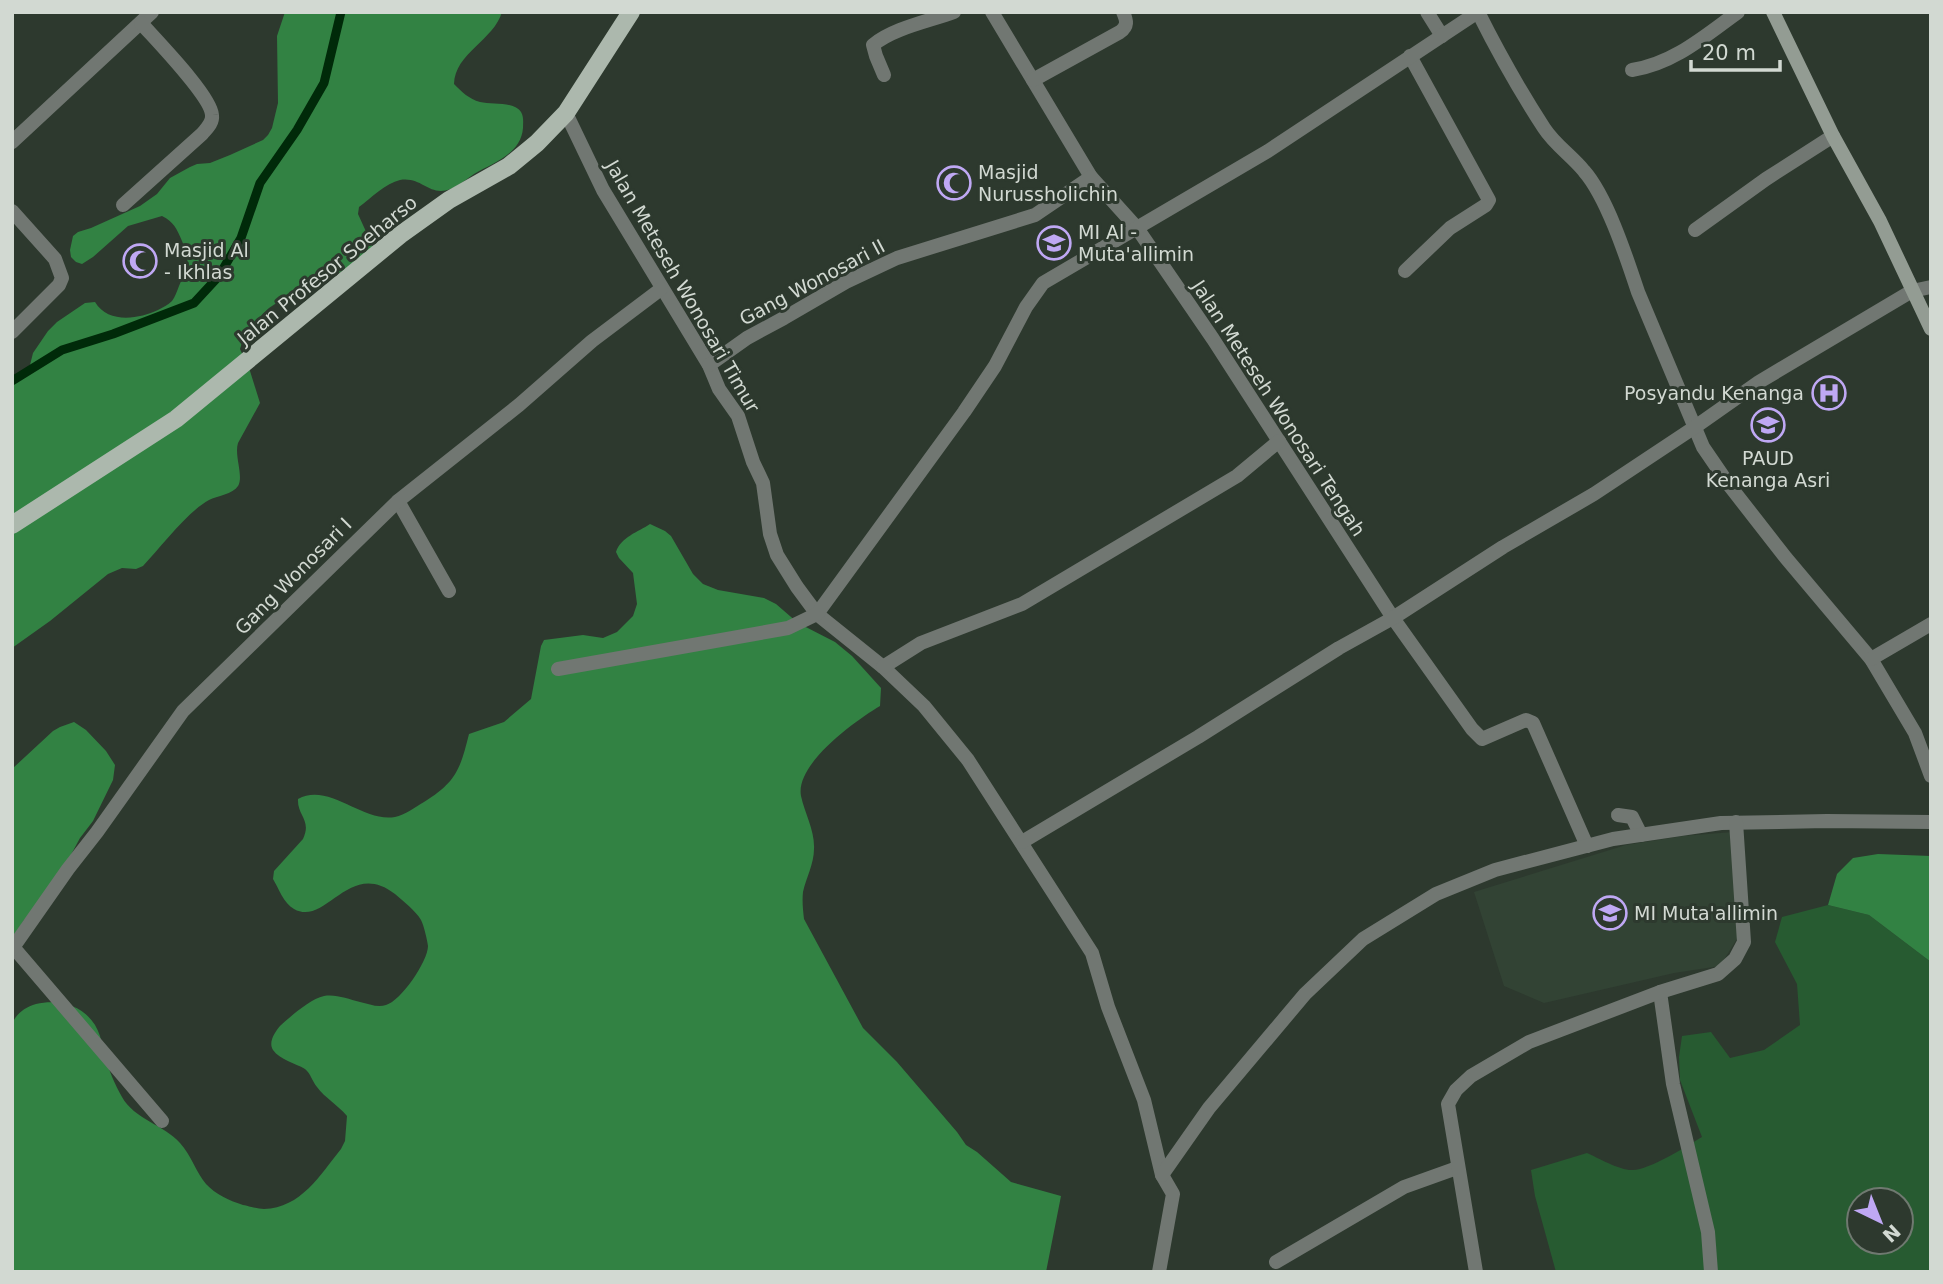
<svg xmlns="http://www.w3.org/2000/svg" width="1943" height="1284" font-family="'DejaVu Sans',sans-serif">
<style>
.built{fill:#324334}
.green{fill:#275b31;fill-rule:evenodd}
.forest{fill:#328243}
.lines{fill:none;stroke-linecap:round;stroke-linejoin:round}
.stream{stroke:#002a09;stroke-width:9}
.minor{stroke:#717772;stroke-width:14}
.secondary{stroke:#939c93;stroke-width:14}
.primary{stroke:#acb8ad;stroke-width:18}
.labels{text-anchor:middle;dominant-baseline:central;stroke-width:6;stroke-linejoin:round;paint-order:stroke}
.poi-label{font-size:19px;fill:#d2d9d2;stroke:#2d392e;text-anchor:start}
.street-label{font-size:19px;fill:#d2d9d2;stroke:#2d392e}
</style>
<rect width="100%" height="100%" fill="#2d392e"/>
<path class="built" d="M1733 832 1740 934 1720 966 1674 973 1544 1003 1504 986 1474 892 1626 845 1683 836Z"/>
<path class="green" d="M1828 905 1869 915 1931 962V1272H1556L1535 1196 1531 1170 1587 1153C1598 1158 1621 1171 1633 1170 1649 1170 1687 1146 1702 1137L1680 1080 1679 1057 1682 1036 1711 1032 1730 1058 1764 1050 1800 1025 1797 984 1775 942 1782 917ZM1859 1200H1901V1242H1859Z"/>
<g class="forest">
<path d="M285 12H502C494 40 455 53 454 84 462 92 469 99 480 102 492 105 514 101 521 112 524 117 523 123 523 128 521 154 493 163 474 174 465 180 453 191 441 191 426 191 419 177 400 180 386 183 371 198 359 207L358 214 373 247 361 261 318 284 281 300 269 308 246 330 240 349 250 371 260 403 238 443C234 456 244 476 238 486 233 494 217 496 209 500 187 512 161 547 143 566L136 569 122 568 108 574 50 621 12 648V386L29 369 33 353 48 331 57 322 85 303 95 302C108 324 139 319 158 310 163 307 168 305 172 301 175 297 177 291 179 286 188 266 191 263 182 241 177 229 174 222 162 216L128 226 93 257 82 264 76 262 71 257 70 250 73 236 78 232 91 228 140 206 157 194 170 178 190 167 197 164 210 163 230 155 263 140 268 135 272 128 278 103 277 36Z"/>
<path d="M650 524 665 531 671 536 693 574 703 584 718 590 764 598 776 604 798 623 835 642 852 656 881 688 880 706C855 721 795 764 801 796 805 814 815 831 814 849 814 864 806 878 803 892 802 901 803 910 804 919L863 1028 897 1062 957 1132 966 1145 977 1152 1011 1182 1061 1196 1046 1272H12V1068L14 1059 12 1024C16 1014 25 1007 36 1004 63 998 91 1008 100 1036 102 1043 102 1051 105 1057 109 1070 115 1085 122 1097 134 1119 164 1125 180 1143 191 1155 196 1172 206 1184 215 1194 230 1201 243 1205 249 1206 257 1209 264 1209 301 1208 320 1175 341 1149L345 1141 347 1116C338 1105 325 1098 317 1087 312 1081 311 1074 305 1069 295 1063 280 1060 273 1050 268 1042 275 1032 280 1026 290 1017 310 999 324 996 336 994 348 999 360 1002 369 1004 378 1008 386 1005 401 1001 428 961 428 946 427 939 424 926 421 920 416 911 403 901 395 894 349 858 326 927 294 909 284 904 278 887 273 879L274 871 303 839C312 820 297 816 298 799 329 782 363 823 395 817 405 815 415 807 424 802 456 782 460 770 469 734L504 722 531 699 541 646 544 640 583 635 603 638 617 632 633 616 637 604 633 573 619 558 616 552C621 537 638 532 650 524Z"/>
<path d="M74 722 86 730 106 751 115 765 113 780 93 821 80 838 67 862 34 910 24 920 12 939V769L53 731 60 727Z"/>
<path d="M1878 854 1931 856V962L1869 915 1828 905 1837 874 1853 858Z"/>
</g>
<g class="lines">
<path class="stream" d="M12 381 62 350 113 334 194 303 219 276 241 238 260 183 297 130 324 83 341 12"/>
<g class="minor">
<path d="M992 12 1091 177 1137 228 1213 339 1393 618 1472 729 1482 739 1526 720 1533 723 1587 846"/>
<path d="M1427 12 1442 36"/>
<path d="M1478 12C1498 52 1520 91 1544 128 1555 145 1572 156 1584 171 1607 197 1627 259 1638 292L1703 447 1729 485 1786 558 1871 659 1915 733 1931 776"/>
<path d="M1632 70C1673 64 1705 36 1738 12"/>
<path d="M884 75 876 56 873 45C893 28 930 21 954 12"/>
<path d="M1033 80 1120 32C1128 26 1127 21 1123 12"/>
<path d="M566 113 603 190 709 365 719 389 738 416 753 462 763 483 770 534 777 555 797 587 817 614 883 667 924 706 968 760 1092 953 1108 1007 1144 1100 1162 1175 1173 1194 1159 1272"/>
<path d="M12 142 152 12"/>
<path d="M123 205 202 134C207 128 213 123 212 115 211 96 156 40 141 23"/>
<path d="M12 211 55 259 62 278 59 285 12 332"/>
<path d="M1695 230 1766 179 1833 136"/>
<path d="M1405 271 1450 228 1486 205 1489 200 1410 56"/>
<path d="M709 365 747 338 784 318 846 282 897 258 1035 215 1091 177"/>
<path d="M398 501 449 591"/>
<path d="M1871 659 1931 624"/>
<path d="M883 667 921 643 1022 604 1237 476 1279 441"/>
<path d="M558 669 788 628 817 614 964 412 995 366 1026 307 1043 283 1268 151 1478 12"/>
<path d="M1618 815 1632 817 1641 835"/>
<path d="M1022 842 1198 737 1339 648 1393 618 1503 547 1594 494 1695 427 1759 382 1912 291 1931 287"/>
<path d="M14 948 162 1121"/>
<path d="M12 949 68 869 97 832 183 711 398 501 519 405 592 341 661 289"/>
<path d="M1660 992 1673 1084 1708 1232 1711 1272"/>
<path d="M1162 1175 1209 1108 1305 994 1363 939 1436 894 1495 870 1613 839 1721 823 1827 821 1931 822"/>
<path d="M1276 1262 1404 1187 1457 1168"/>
<path d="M1476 1272 1448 1104 1456 1090 1471 1076 1529 1042 1660 992 1718 974 1735 959 1744 942 1736 822"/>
</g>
<path class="secondary" d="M1773 12 1833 136 1880 221 1931 329"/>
<path class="primary" d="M12 525 176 419 400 235 449 200 509 166 537 143 566 113 631 12"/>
</g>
<defs>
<symbol id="mosque-ring" viewBox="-11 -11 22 22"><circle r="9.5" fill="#2d392e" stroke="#bfa8f4" stroke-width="1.5"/><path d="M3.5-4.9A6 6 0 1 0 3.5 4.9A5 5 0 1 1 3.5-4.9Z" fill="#bfa8f4"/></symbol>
<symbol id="school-ring" viewBox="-11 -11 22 22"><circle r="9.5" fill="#2d392e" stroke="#bfa8f4" stroke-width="1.5"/><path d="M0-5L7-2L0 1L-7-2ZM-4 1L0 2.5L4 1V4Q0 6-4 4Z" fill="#bfa8f4"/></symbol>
<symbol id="hospital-ring" viewBox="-11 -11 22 22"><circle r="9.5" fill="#2d392e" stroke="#bfa8f4" stroke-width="1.5"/><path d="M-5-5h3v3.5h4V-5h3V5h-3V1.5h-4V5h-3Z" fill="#bfa8f4"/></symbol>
</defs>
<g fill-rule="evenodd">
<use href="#mosque-ring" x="935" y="164" width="38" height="38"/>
<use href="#school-ring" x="1035" y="224" width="38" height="38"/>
<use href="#mosque-ring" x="121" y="242" width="38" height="38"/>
<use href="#hospital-ring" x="1810" y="374" width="38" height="38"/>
<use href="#school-ring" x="1749" y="406" width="38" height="38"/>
<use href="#school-ring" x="1591" y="894" width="38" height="38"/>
</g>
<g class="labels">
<g class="poi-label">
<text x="978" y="172">Masjid<tspan x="978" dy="22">Nurussholichin</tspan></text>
<text x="1078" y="232">MI Al -<tspan x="1078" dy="22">Muta'allimin</tspan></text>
<text x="164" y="250">Masjid Al<tspan x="164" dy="22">- Ikhlas</tspan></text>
<text x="1804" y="393" text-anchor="end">Posyandu Kenanga</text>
<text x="1768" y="458" text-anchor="middle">PAUD<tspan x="1768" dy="22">Kenanga Asri</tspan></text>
<text x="1634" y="913">MI Muta'allimin</text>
</g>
<g class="street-label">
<text transform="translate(327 270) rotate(-39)">Jalan Profesor Soeharso</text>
<text transform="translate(812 282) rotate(-28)">Gang Wonosari II</text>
<text transform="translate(683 286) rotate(60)">Jalan Meteseh Wonosari Timur</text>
<text transform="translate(1279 408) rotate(57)">Jalan Meteseh Wonosari Tengah</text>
<text transform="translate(293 576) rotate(-45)">Gang Wonosari I</text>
</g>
</g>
<rect width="1943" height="1284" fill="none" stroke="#d2d9d2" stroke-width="28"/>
<g transform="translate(1880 1221) rotate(137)"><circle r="33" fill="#2d392e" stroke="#6f7970" stroke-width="2"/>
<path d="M0-5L12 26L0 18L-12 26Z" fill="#bfa8f4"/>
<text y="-10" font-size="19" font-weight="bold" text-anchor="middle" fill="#d2d9d2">N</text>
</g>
<path d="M1691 60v10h89v-10" fill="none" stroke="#d2d9d2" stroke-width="3.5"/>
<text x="1702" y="60" font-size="21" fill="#d2d9d2" stroke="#2d392e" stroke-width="5" paint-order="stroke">20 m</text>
</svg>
